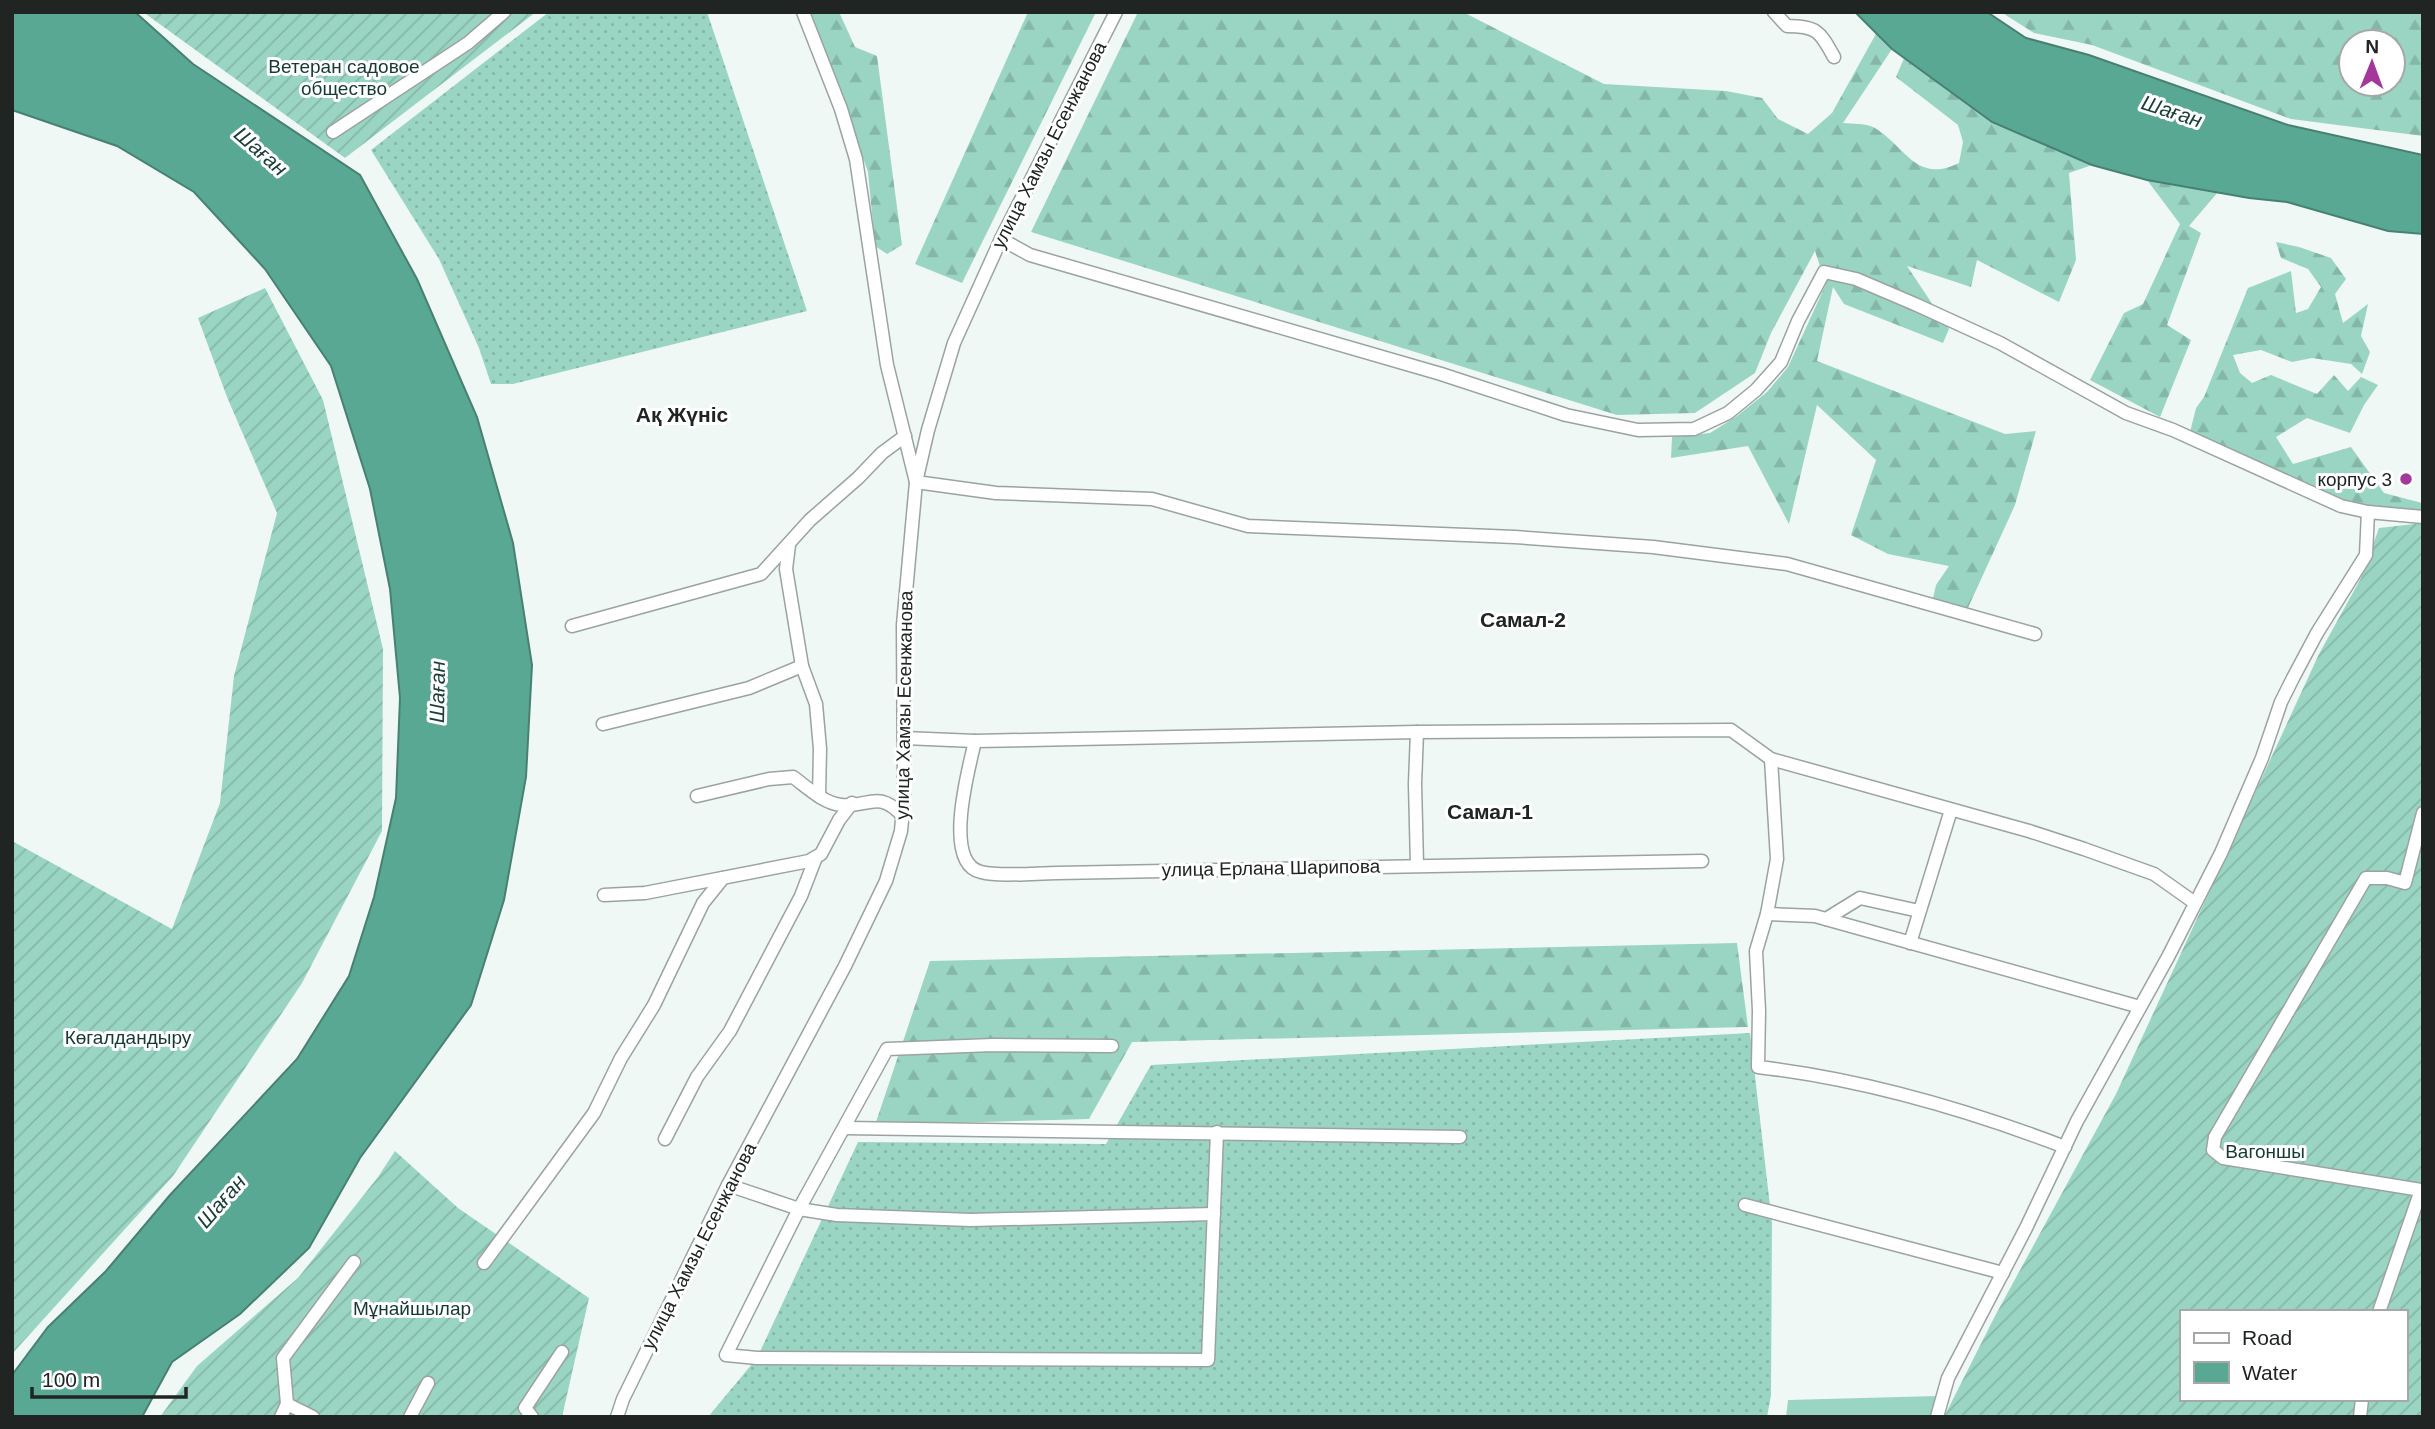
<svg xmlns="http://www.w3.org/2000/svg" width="2435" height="1429" font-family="Arial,sans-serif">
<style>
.grass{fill:url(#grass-dots)}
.forest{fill:url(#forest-firs);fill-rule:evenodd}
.garden{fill:url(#garden-furrows);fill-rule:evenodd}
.pitch{fill:#9ad5c4}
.water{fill:#59a894;stroke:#488072;stroke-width:2}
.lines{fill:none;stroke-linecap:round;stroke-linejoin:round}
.minor-casing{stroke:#9ba3a0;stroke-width:15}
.minor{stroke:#fff;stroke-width:12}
.poi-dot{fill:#a3389a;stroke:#fff;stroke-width:2.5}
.labels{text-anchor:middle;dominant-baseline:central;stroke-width:6;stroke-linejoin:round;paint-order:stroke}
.park-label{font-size:19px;fill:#143a31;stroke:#fff}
.street-label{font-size:19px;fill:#202423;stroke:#fff}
.poi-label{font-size:19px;fill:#202423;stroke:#fff;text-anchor:end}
.water-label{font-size:21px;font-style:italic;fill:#193e35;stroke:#fff}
.neighbourhood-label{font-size:21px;font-weight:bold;fill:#202423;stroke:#fff}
</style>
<defs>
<pattern id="grass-dots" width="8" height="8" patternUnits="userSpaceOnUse" patternTransform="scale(1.75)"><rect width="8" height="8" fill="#9ad5c4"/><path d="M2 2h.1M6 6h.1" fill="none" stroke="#84b7a8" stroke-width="1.8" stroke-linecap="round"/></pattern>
<pattern id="forest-firs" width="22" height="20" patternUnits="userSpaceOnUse" patternTransform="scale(1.75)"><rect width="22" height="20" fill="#9ad5c4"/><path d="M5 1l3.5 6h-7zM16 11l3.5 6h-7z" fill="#84b7a8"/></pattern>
<pattern id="garden-furrows" width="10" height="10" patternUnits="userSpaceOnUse" patternTransform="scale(1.75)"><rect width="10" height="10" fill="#9ad5c4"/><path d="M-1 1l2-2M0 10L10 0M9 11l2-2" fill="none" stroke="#84b7a8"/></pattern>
</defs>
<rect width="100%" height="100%" fill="#f0f8f5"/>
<g class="grass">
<path d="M549 12H707L807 311 513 384H491L479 348 439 259 371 150Z"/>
<path d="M1750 1033 1772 1223 1771 1395 1767 1417H708L757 1358 858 1142 1106 1144 1151 1065Z"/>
</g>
<g class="forest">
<path d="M811 12H839L855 47 877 56 902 245 887 254 875 246 868 172Z"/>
<path d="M1028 12H1096L962 283 915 264Z"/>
<path d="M1138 12H1463L1604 84 1726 91 1762 98 1778 119 1808 134 1832 113 1877 32 1892 49 1843 123C1852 124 1867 123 1875 128 1906 147 1916 184 1959 163L1963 142 1958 125 1896 77 1905 56 1992 122 2092 165 2069 173 2076 260 2059 302 1977 260 1971 287 1907 266 1949 329 1943 343 1844 304 1833 287 1817 361 2005 434 2036 431 2015 505 1967 610 1932 603 1936 585 1949 566 1888 554 1851 535 1876 460 1817 405 1789 524 1748 446 1671 458 1672 437 1710 433 1737 416 1767 392 1788 367 1826 284 1815 251 1771 333 1755 373 1695 413 1617 415 1031 232Z"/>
<path d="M2001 12H2423V136L2291 119 2092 45 2034 33ZM2351 42H2393V84H2351Z"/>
<path d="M2147 180 2218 192 2189 226 2201 233 2167 325 2191 340 2160 417 2090 380 2124 313 2143 304 2180 224Z"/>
<path d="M2276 242 2299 247 2331 258 2346 279 2335 294 2343 323 2368 304 2361 336 2370 352 2362 374 2351 364 2312 358 2292 362 2261 350 2233 355 2240 373 2252 383 2271 375 2317 394 2334 375 2348 391 2361 377 2378 385 2364 405 2350 433 2307 418 2276 437 2293 464 2351 447 2384 493 2422 503 2423 512 2341 501 2190 432 2196 408 2204 397 2248 288 2291 271 2296 313 2308 309 2321 287 2308 269 2281 258Z"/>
<path d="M1737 943 1748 1027 1132 1042 1089 1119 875 1125 930 961Z"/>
</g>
<g class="garden">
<path d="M143 12H536L345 158Z"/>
<path d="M265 288 323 400 383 649 382 831 302 983 173 1176 12 1354V841L172 929 220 803 234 676 277 513 227 397 198 318Z"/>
<path d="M2423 523V1417H1944L1995 1316 2116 1094 2319 654 2361 578 2379 528ZM2181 1312H2405V1399H2181Z"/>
<path d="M395 1151 458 1208 589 1298 562 1417H160L197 1366 298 1278 378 1177Z"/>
</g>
<path class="pitch" d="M1937 1396 1930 1417H1786L1788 1400Z"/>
<g class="water">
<path d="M12 12H135L193 64 360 175 417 279 477 417 513 543 532 665 526 777 504 900 471 1005 360 1158 309 1248 240 1314 172 1362 142 1417H12V1375L48 1327 106 1271 170 1195 297 1059 349 976 374 897 396 798 400 698 390 589 370 489 331 366 265 269 194 192 117 146 12 110Z"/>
<path d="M1855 12H1987L2026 38 2089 55 2288 125 2423 155V234L2388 231 2287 202 2249 198 2147 180 2092 165 1992 122 1892 49Z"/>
</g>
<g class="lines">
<defs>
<g id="minor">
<path d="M803 12 841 109 856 159 887 365 916 482 996 493 1152 499 1248 526 1515 537 1653 547 1787 564 2035 634"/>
<path d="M1774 12 1787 26C1818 26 1820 32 1834 57"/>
<path d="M333 132 468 43 504 12"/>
<path d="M1001 239 1030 255 1441 374 1566 415 1638 430 1694 429 1728 413 1756 390 1781 362 1798 321 1824 272 1856 279 1917 305 2000 343 2126 413 2173 430 2341 506 2368 512 2423 517"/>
<path d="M789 545 786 569 802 666 816 704 820 749 819 796"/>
<path d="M572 626 761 574 810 520 858 478 882 453 905 436"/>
<path d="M603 724 749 688 802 666"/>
<path d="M904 738 975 741 1417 732 1731 730 1771 759 2029 831 2084 849 2154 874 2195 903"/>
<path d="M975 741C969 768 942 863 981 872 1000 877 1037 873 1057 873L1702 861"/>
<path d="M1771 759 1777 859 1767 914 1756 951 1759 1011 1758 1067C1862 1079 1968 1110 2065 1147"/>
<path d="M697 796 769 779 793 777C807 787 823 803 841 805 868 808 877 789 902 815"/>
<path d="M1417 865 1415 784 1417 732"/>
<path d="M604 895 645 893 809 861 821 854 839 820 852 803"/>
<path d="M1767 914 1815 916 2140 1007"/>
<path d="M1826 919 1860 898 1919 911"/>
<path d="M1910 943 1951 810"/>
<path d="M1112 1046 993 1045 887 1049 799 1209 726 1355 757 1358 1208 1360 1217 1132"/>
<path d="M845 1128 1460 1137"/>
<path d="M665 1139 697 1077 730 1031 801 896 816 857"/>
<path d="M728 1185 799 1209 837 1215 971 1220 1214 1214"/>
<path d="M1745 1205 2003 1273"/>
<path d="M484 1263 594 1113 621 1058 654 1005 703 903 723 878"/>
<path d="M2379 1312 2421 1190 2223 1158 2213 1150 2215 1137 2366 878H2387L2405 883 2423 813"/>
<path d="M287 1404 313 1417"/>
<path d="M281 1417 287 1404 283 1358 354 1262"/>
<path d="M410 1417 428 1383"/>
<path d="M532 1417 525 1408 562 1352"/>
<path d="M617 1417 623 1399 728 1185 845 966 886 881 901 831 904 798 903 625 916 482 928 430 954 343 1001 239 1116 12"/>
<path d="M1937 1417 1948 1378 2026 1228 2077 1121 2168 957 2221 853 2262 758 2281 702 2293 678 2317 633 2366 555 2368 512"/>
<path d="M2360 1417 2362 1399"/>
</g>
</defs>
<use href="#minor" class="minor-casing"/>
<use href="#minor" class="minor"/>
</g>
<circle class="poi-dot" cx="2406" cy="479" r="7"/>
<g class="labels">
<g class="park-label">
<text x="344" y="66">Ветеран садовое<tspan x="344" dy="22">общество</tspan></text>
<text x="128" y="1037">Көгалдандыру</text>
<text x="2265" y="1151">Вагоншы</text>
<text x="412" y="1308">Мұнайшылар</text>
</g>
<g class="street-label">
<text transform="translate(1049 145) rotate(-63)">улица Хамзы Есенжанова</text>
<text transform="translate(904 705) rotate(-89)">улица Хамзы Есенжанова</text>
<text transform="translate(1271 868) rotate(-1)">улица Ерлана Шарипова</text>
<text transform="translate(699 1246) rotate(-63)">улица Хамзы Есенжанова</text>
</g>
<g class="poi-label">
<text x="2392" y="479">корпус 3</text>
</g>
<g class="water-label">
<text transform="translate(2172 111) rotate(18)">Шаған</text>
<text transform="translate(261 151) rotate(41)">Шаған</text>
<text transform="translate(437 692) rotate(-89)">Шаған</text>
<text transform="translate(221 1201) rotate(-49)">Шаған</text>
</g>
<g class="neighbourhood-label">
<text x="682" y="414">Ақ Жүніс</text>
<text x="1523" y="619">Самал-2</text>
<text x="1490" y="811">Самал-1</text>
</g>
</g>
<rect width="2435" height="1429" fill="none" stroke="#202423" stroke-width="28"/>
<rect x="2180" y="1310" width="228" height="91" fill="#ffffff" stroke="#a6a7a7" stroke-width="2"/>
<rect x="2194" y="1333" width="35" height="10" fill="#ffffff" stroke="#a6a7a7" stroke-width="2"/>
<text x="2242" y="1345" font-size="21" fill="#202423">Road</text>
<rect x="2194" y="1362" width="35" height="21" fill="#59a894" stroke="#a6a7a7" stroke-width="2"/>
<text x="2242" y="1380" font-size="21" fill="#202423">Water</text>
<g transform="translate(2372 63) rotate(1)"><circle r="33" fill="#ffffff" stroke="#a6a7a7" stroke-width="2"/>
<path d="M0-5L12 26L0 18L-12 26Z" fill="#a3389a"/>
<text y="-10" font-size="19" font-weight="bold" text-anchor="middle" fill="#202423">N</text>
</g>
<path d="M32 1387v10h154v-10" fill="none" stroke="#202423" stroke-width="3.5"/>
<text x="42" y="1387" font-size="21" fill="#202423" stroke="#ffffff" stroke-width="5" paint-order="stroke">100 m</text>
</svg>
